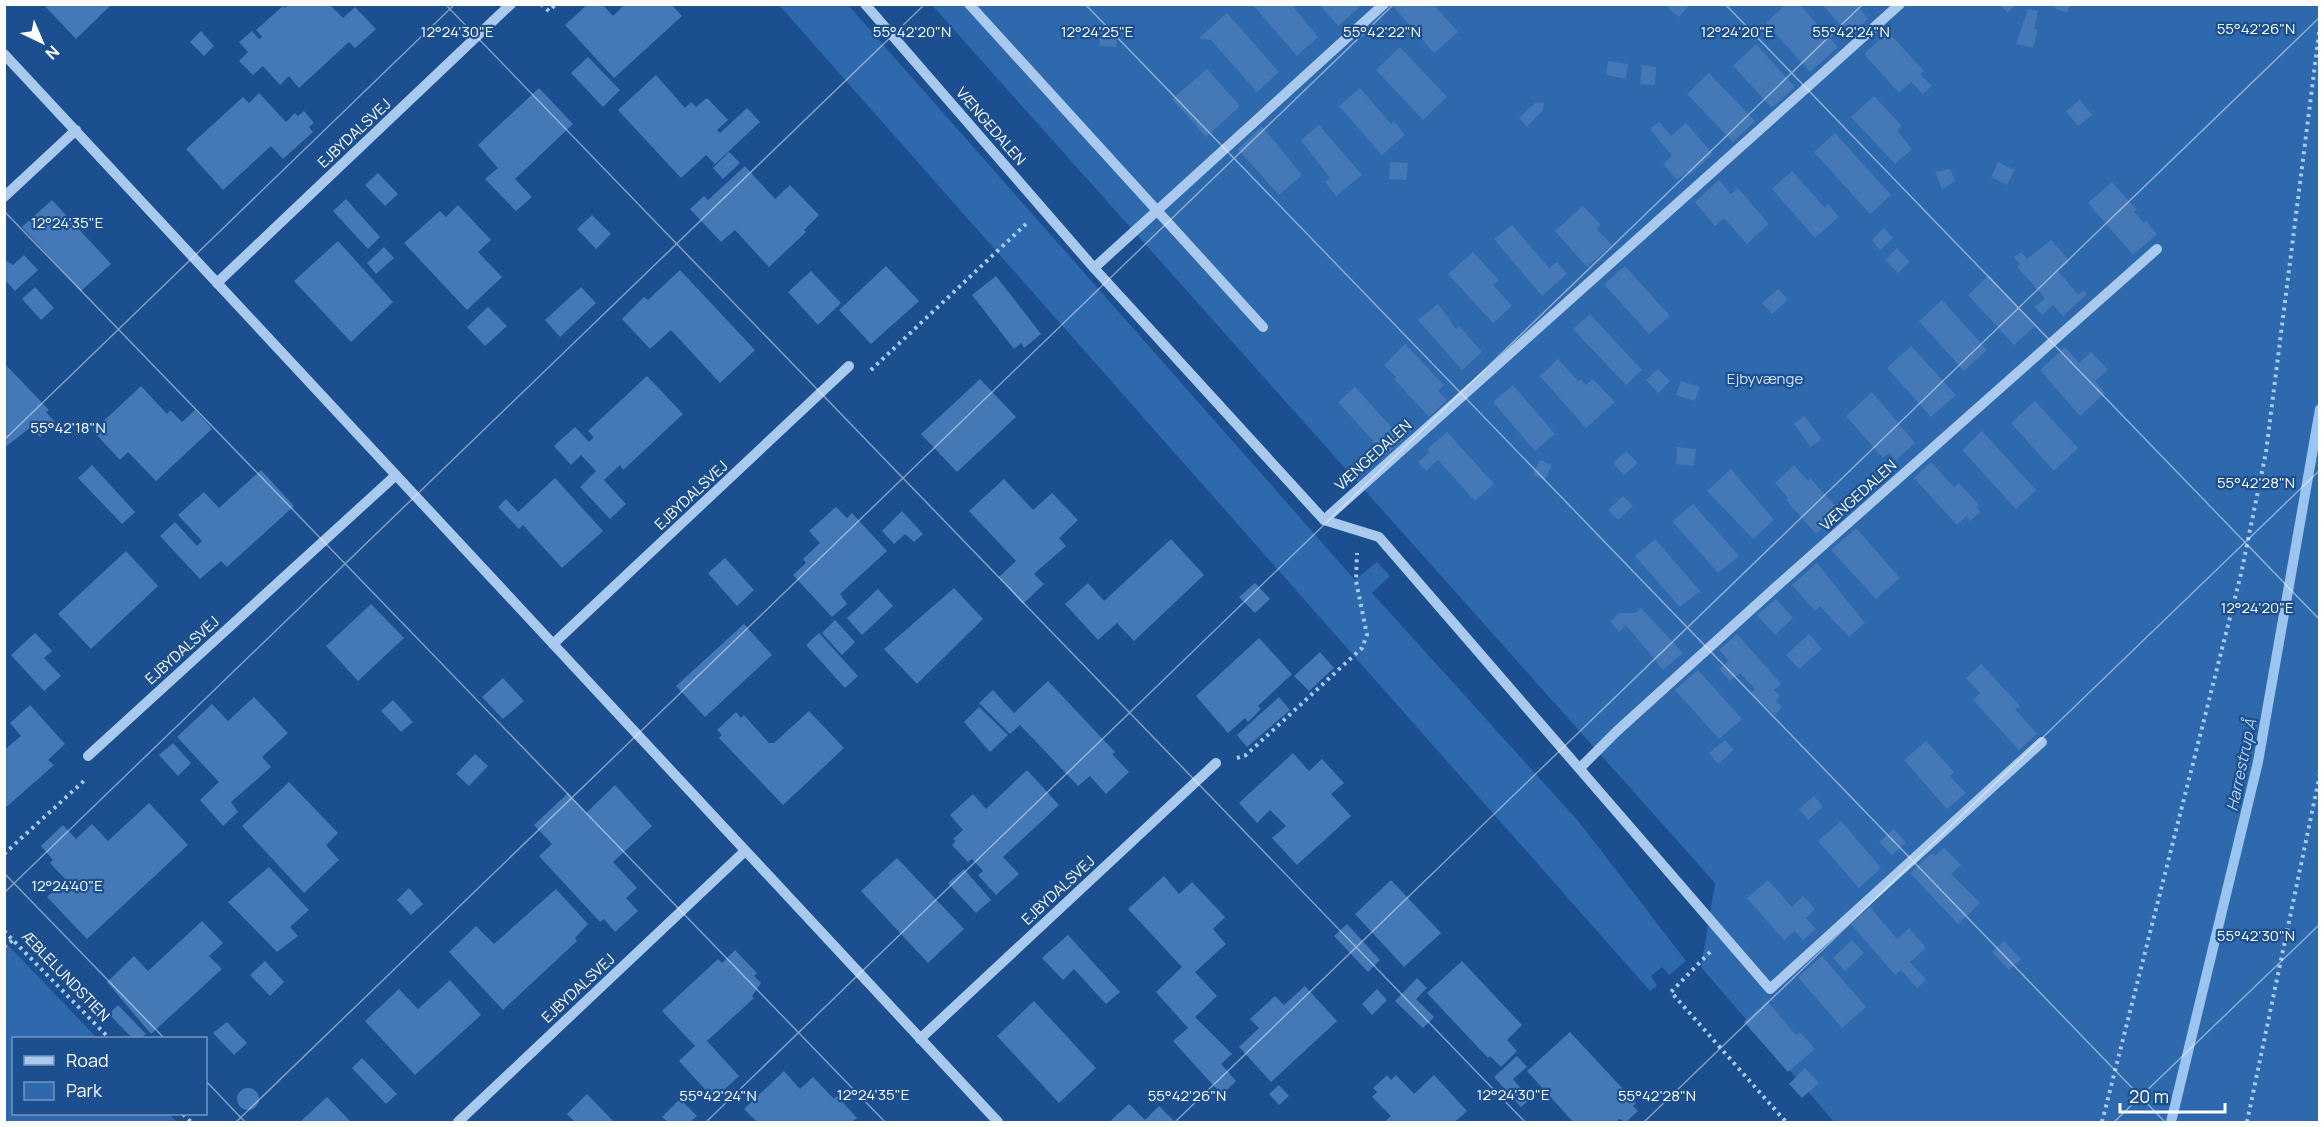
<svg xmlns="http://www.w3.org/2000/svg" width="2324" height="1127" font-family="Manrope,sans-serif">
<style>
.green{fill:#2e69ad}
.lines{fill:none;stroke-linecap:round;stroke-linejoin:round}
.stream{stroke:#9cc4f0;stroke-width:10}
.building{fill:#4478b7}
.path{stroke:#a9c9ee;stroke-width:4;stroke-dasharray:3 4.5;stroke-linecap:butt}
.minor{stroke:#a9c9ee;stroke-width:10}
.ticks{fill:none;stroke:#fff;stroke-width:1.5;stroke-opacity:0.45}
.labels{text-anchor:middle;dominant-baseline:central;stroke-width:4.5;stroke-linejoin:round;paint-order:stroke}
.street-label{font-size:15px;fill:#fff;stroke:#1b4f8f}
.park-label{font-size:15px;fill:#cfe3fa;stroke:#1b4f8f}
.water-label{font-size:16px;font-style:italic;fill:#b5d3f5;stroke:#1b4f8f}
.ticks-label{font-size:15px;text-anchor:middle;fill:#fff;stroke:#1b4f8f;stroke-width:4.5;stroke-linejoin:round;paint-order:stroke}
</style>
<rect width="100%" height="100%" fill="#1b4f8f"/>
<g class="green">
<path d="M779 5H848L1355 580 1377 562 1390 576 1372 593 1579 822 1686 961 1669 975 1662 967 1651 976 1657 986 1650 991Z"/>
<path d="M932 5H2319V1122H1834L1701 967 1715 883Z"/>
<path d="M5 942 97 1038H14V1114H169L177 1122H5Z"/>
</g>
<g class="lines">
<path class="stream" d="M2171 1122 2258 762 2320 409"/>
</g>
<g class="building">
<path d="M43 4H112L76 39Z"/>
<path d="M288 4H329L343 18 355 7 376 29 355 48 349 42 299 88 289 76 280 85 263 66 253 75 239 61 248 52 239 42 252 31 259 39 262 37 256 30 283 6 285 8Z"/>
<path d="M588 4H602L613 16 625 4H671L682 16 614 78 565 25Z"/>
<path d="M1252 4H1291L1318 37 1297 56Z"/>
<path d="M1319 4H1363L1338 26Z"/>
<path d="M1391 4H1433L1458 32 1434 53Z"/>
<path d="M1671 4H1690L1679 17 1668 8Z"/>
<path d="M1786 4H1799L1838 47 1810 72 1766 23Z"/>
<path d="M1822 4H1856L1868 19 1850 36Z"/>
<path d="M1998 4H2016L2008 12Z"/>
<path d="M2056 4H2070L2067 13 2054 8Z"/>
<path d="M2028 9 2038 11 2034 29 2038 30 2033 48 2016 44Z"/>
<path d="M1227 13 1279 72 1257 92 1211 40 1199 38Z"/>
<path d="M201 31 214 46 204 56 190 42Z"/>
<path d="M1101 32 1117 34 1116 47 1099 46Z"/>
<path d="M1888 32 1924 71 1920 74 1932 86 1923 94 1911 82 1899 93 1864 54Z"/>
<path d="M1756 44 1795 87 1772 108 1733 66Z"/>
<path d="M1400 47 1447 97 1423 120 1376 70Z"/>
<path d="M588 57 620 90 603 107 571 73Z"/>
<path d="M1608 61 1628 64 1626 79 1606 75Z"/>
<path d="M1642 65 1656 67 1655 85 1640 84Z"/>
<path d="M1207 69 1240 106 1206 137 1172 99Z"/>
<path d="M1709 73 1755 121 1733 142 1687 94Z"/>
<path d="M656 75 685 108 691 102 696 107 707 98 728 120 717 130 720 133 747 108 760 122 715 164 706 155 681 178 618 110Z"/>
<path d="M539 88 573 124 515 179 532 197 516 211 485 179 498 168 478 145Z"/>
<path d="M1360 88 1391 124 1394 121 1405 135 1382 155 1339 106Z"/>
<path d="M259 93 286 122 295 113 298 116 304 111 314 123 309 127 313 132 283 159 271 146 223 190 186 149 243 97 249 103Z"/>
<path d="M1874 96 1902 126 1897 131 1912 149 1895 164 1851 117Z"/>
<path d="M2080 100 2092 115 2078 126 2066 111Z"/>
<path d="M1535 103H1544L1543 110 1527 127 1519 118Z"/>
<path d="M1659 122 1671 136 1686 123 1713 154 1689 175 1686 172 1677 180 1663 164 1672 156 1650 129Z"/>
<path d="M1319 125 1362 175 1336 196 1325 182 1330 178 1301 140Z"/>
<path d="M1262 126 1302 175 1279 195 1238 149Z"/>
<path d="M1835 133 1891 195 1870 214 1814 152Z"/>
<path d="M729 152 740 163 723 179 713 168Z"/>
<path d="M1390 162 1408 163 1406 180 1389 179Z"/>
<path d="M1998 162 2015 170 2007 185 1991 177Z"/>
<path d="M745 166 775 199 790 185 819 215 804 230 806 232 769 267 735 230 721 242 690 209 704 196 708 200Z"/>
<path d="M1950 169 1955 181 1942 189 1935 172Z"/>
<path d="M1792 171 1825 208 1828 204 1839 217 1815 238 1772 189Z"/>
<path d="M378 173 398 194 385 206 365 185Z"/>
<path d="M1719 180 1731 194 1738 188 1769 224 1747 244 1724 218 1715 226 1695 202Z"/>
<path d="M2112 182 2137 210 2134 212 2144 223 2146 221 2157 234 2133 255 2088 203Z"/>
<path d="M346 199 380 237 368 249 333 211Z"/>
<path d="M52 200 111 264 81 291 22 227Z"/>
<path d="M458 205 491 240 478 252 502 277 467 310 404 243 440 211 446 217Z"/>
<path d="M1583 206 1601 225 1596 228 1612 245 1587 267 1555 231Z"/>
<path d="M592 215 611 234 596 249 577 229Z"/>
<path d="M1512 225 1549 268 1557 262 1567 274 1542 296 1494 239Z"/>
<path d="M1884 228 1893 238 1880 250 1872 240Z"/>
<path d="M2051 240 2070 261 2058 271 2078 295 2084 290 2087 294 2063 316 2053 305 2042 315 2035 307 2045 298 2017 267 2020 264 2014 257 2021 252 2027 259Z"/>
<path d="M338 241 393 302 351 342 294 281Z"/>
<path d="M384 247 394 258 376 274 367 263Z"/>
<path d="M1897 248 1910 262 1898 273 1885 260Z"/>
<path d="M1473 252 1499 280 1493 285 1512 306 1493 323 1448 274Z"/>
<path d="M24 255 38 270 15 291 4 279V259L13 265Z"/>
<path d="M886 266 919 301 871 344 839 310Z"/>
<path d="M1625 266 1670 316 1649 334 1604 284Z"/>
<path d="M680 270 755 350 720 383 671 330 650 349 622 319 644 297 648 300Z"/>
<path d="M811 271 841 303 818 325 788 292Z"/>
<path d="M1989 275 2035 326 2014 345 1968 295Z"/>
<path d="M996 276 1041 334 1024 348 1021 343 1014 349 972 295Z"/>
<path d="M35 287 54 308 41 320 22 299Z"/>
<path d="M581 287 596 303 560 337 545 320Z"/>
<path d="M1778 289 1788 300 1772 314 1762 303Z"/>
<path d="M1942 300 1987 350 1964 371 1919 321Z"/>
<path d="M1438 304 1456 329 1459 326 1482 352 1462 370 1418 320Z"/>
<path d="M488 307 507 326 485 346 467 327Z"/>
<path d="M1590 314 1642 370 1626 385 1573 329Z"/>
<path d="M1405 344 1444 385 1438 391 1447 400 1429 417 1394 379 1396 377 1384 365Z"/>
<path d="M1911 346 1956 395 1931 417 1887 368Z"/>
<path d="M2065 347 2079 363 2091 352 2108 370 2095 381 2105 393 2080 416 2040 370Z"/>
<path d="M1558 359 1578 381 1581 379 1586 385 1593 379 1615 402 1586 428 1540 376Z"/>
<path d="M4 363 49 410 46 412 55 422 40 437 31 427 4 448Z"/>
<path d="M1658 369 1670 381 1658 393 1646 380Z"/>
<path d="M647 376 683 414 623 470 620 465 604 480 626 504 610 519 580 487 596 471 581 455 571 465 554 446 575 427 589 442 594 437 588 431Z"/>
<path d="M980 379 1016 417 957 472 921 434Z"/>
<path d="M1681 381 1700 387 1695 401 1676 395Z"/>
<path d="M1513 385 1555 434 1535 451 1493 402Z"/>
<path d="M141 386 167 414 170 410 182 422 195 410 212 429 156 481 128 452 120 460 93 431Z"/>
<path d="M1355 387 1403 440 1386 455 1338 402Z"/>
<path d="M1872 392 1915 443 1896 460 1889 453 1883 458 1846 416Z"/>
<path d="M2035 401 2078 448 2054 471 2011 423Z"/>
<path d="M1804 416 1822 439 1811 447 1794 424Z"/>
<path d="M1982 431 2036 490 2016 509 1962 450Z"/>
<path d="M1447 432 1494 484 1475 501 1438 460 1426 471 1418 462 1430 452 1427 449Z"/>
<path d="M1677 447 1696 449 1694 466 1676 464Z"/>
<path d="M1626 451 1638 463 1624 475 1613 463Z"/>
<path d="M1540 460 1552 465 1545 480 1533 475Z"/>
<path d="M1931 462 1954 487 1959 483 1979 505 1976 507 1980 512 1970 521 1966 516 1957 525 1914 478Z"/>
<path d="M92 465 135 512 122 524 78 478Z"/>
<path d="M1794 465 1808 481 1810 478 1841 512 1816 534 1786 500 1788 498 1775 483Z"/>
<path d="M1731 469 1774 520 1753 539 1707 491Z"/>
<path d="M261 470 294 506 227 567 221 561 200 579 160 536 175 522 197 546 202 541 178 515 204 492 219 508Z"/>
<path d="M555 478 603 531 562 568 523 525 519 529 498 507 506 499 518 512Z"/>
<path d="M1004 479 1033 510 1052 493 1078 520 1059 538 1066 546 1034 574 1044 584 1023 604 999 577 1016 561 969 511Z"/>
<path d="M1623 496 1633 506 1618 520 1608 510Z"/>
<path d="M1693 504 1739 556 1718 573 1672 521Z"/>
<path d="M836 507 847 518 852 513 887 551 840 594 847 604 832 617 793 575 806 563 803 559 820 543 809 531Z"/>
<path d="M902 511 923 534 914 542 905 534 894 544 882 531Z"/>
<path d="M1856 528 1900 578 1876 599 1831 550Z"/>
<path d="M1171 539 1204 575 1134 641 1117 623 1098 640 1065 604 1088 583 1104 601Z"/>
<path d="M1655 539 1700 591 1680 607 1635 556Z"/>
<path d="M126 551 158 586 91 649 58 614Z"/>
<path d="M725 558 754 590 737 606 708 573Z"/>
<path d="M1817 563 1865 623 1849 637 1820 606 1815 611 1792 585Z"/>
<path d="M1255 583 1270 599 1255 613 1239 597Z"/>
<path d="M954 588 983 619 917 684 884 649Z"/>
<path d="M878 589 893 606 862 635 847 618Z"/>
<path d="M1776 599 1793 618 1775 635 1757 615Z"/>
<path d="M371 604 404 638 358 681 326 646Z"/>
<path d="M1641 608 1683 653 1663 670 1626 625 1619 632 1610 621 1620 613H1635Z"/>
<path d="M835 620 855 642 842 655 822 633Z"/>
<path d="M744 624 772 655 705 717 676 686Z"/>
<path d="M35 633 52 651 44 658 61 676 44 691 11 655Z"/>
<path d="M819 633 858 676 845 688 806 645Z"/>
<path d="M1737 634 1781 684 1774 690 1780 696 1776 700 1782 707 1775 715 1751 693 1755 689 1740 673 1730 681 1719 669 1729 661 1719 650Z"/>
<path d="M1809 634 1822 649 1799 669 1786 655Z"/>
<path d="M1259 638 1292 674 1258 706 1261 709 1248 722 1245 718 1228 733 1196 696Z"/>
<path d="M1320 652 1334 668 1309 691 1294 676Z"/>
<path d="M1981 664 2020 706 2015 709 2037 734 2019 750 1973 700 1980 693 1966 678Z"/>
<path d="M1698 670 1742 719 1719 739 1675 690Z"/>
<path d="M503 678 524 701 503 719 482 697Z"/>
<path d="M1048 681 1115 752 1112 754 1129 772 1106 794 1090 776 1078 786 1020 725 1010 734 979 703 993 690 1014 713Z"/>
<path d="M254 697 288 733 262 757 271 767 231 802 238 812 223 826 200 800 219 782 177 737 212 704 228 721Z"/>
<path d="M1279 697 1290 710 1247 747 1237 735Z"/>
<path d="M393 700 413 722 401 732 381 711Z"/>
<path d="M30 705 65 744 48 760 54 765 4 809V750L21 736 10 723Z"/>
<path d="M979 707 1008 735 990 752 964 722Z"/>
<path d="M809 711 844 748 783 805 719 738 722 735 717 730 736 712 741 718 744 715 769 743H774Z"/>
<path d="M1725 740 1734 750 1718 764 1709 753Z"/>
<path d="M1926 741 1954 772 1950 776 1966 793 1947 809 1904 760Z"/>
<path d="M173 743 191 763 178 776 159 755Z"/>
<path d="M1293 753 1309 771 1322 759 1344 783 1331 794 1351 816 1297 865 1272 838 1286 826 1270 810 1257 823 1239 803Z"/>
<path d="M475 754 488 766 469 786 456 774Z"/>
<path d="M1027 770 1059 805 1003 857 1019 874 996 895 978 875 983 871 972 859 968 862 952 845 956 841 953 839 963 830 950 815 973 794 986 809Z"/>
<path d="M289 782 338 833 326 845 339 860 304 893 242 826Z"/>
<path d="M615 785 652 826 613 862 637 888 626 898 638 911 615 932 604 919 600 922 539 856 552 844 534 825 568 793 586 813Z"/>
<path d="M1814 796 1823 807 1808 820 1799 809Z"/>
<path d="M149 803 188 845 87 939 47 897 66 880 50 863 53 860 41 846 63 825 76 839 92 824 108 841Z"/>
<path d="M1841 821 1881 868 1859 888 1818 841Z"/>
<path d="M1894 829 1906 843 1892 855 1879 842Z"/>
<path d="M1944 848 1961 865 1951 874 1980 903 1958 924 1910 873 1932 853 1935 856Z"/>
<path d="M897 858 964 929 928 963 861 891Z"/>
<path d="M269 867 309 910 290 927 298 936 277 952 228 902Z"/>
<path d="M964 869 991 900 976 913 948 883Z"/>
<path d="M1164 876 1179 894 1192 882 1225 917 1213 929 1226 944 1195 972 1217 996 1195 1017 1232 1054 1221 1064 1236 1081 1222 1095 1173 1041 1188 1028 1156 992 1182 967 1128 909Z"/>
<path d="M1391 880 1441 933 1404 967 1355 914Z"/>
<path d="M1768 880 1792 907 1803 896 1815 909 1806 918 1816 929 1803 940 1795 931 1784 940 1747 898Z"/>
<path d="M409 888 423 904 411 915 397 900Z"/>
<path d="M556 889 588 924 575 938 577 941 503 1010 449 952 476 926 494 944Z"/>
<path d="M1870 907 1897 939 1909 928 1926 948 1910 962 1926 980 1917 988 1901 970 1895 975 1851 924Z"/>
<path d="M202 921 223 943 209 956 222 969 151 1034 107 982 134 956 148 971Z"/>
<path d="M1347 924 1380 960 1368 972 1334 936Z"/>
<path d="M1068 935 1120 992 1106 1004 1074 969 1063 980 1042 958Z"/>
<path d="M1852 940 1864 953 1845 971 1833 958Z"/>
<path d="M2004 941 2021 959 2009 970 1992 952Z"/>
<path d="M735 950 757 973 754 976 761 983 752 996 754 998 707 1041 739 1076 714 1099 679 1061 695 1046 662 1011 718 959 722 963Z"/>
<path d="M1822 956 1866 1007 1842 1028 1798 977Z"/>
<path d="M265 961 284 982 270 996 250 975Z"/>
<path d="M1462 961 1522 1025 1507 1040 1517 1051 1501 1067 1490 1056 1488 1058 1427 993Z"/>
<path d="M1417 978 1427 988 1416 999 1434 1017 1423 1028 1395 1001Z"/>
<path d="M450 980 481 1015 415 1075 365 1021 399 989 418 1009Z"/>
<path d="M1305 986 1337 1021 1271 1082 1239 1047 1259 1028 1250 1019 1275 996 1284 1005Z"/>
<path d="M1377 989 1387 1000 1372 1015 1362 1004Z"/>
<path d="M1034 1001 1096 1068 1059 1103 997 1036Z"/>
<path d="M1767 1001 1796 1035 1800 1032 1815 1049 1788 1072 1744 1022Z"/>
<path d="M118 1005 146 1034 141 1038H132L109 1014Z"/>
<path d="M227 1022 247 1043 234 1055 213 1033Z"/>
<path d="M1570 1032 1636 1103 1633 1106 1638 1111 1626 1122 1619 1119 1616 1122H1573L1527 1071Z"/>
<path d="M1517 1056 1527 1067 1513 1079 1530 1099 1521 1107 1494 1077Z"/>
<path d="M362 1058 397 1094 386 1104 352 1068Z"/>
<path d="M1805 1068 1819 1083 1802 1098 1789 1084Z"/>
<path d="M784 1071 800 1089 813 1077 834 1099 837 1096 857 1118 852 1122H757L744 1109Z"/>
<path d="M1387 1075 1391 1080 1396 1075 1414 1094 1434 1075 1467 1111 1455 1122H1384L1391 1116 1372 1097 1377 1092 1373 1088Z"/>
<path d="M1279 1085 1289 1096 1279 1105 1269 1094Z"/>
<circle cx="248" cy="1099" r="11"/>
<path d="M587 1094 614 1122H575L567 1114Z"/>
<path d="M327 1097 351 1122H300Z"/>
<path d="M680 1099 697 1116 690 1122H668L662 1117Z"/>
<path d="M1129 1104 1145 1120 1159 1106 1175 1122H1109Z"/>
</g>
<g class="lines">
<g class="path">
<path d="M541 4 549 11 556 4"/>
<path d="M871 370 1026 224"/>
<path d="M1237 758 1246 755 1362 648 1367 635 1356 581 1357 553"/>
<path d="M4 854 86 779"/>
<path d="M4 931 109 1038"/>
<path d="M4 947 13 940"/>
<path d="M1710 952 1671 992 1786 1122"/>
<path d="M183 1114 191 1122"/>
<path d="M2102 1122 2241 574 2266 452 2320 25"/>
<path d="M2247 1122 2320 774"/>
</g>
<g class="minor">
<path d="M865 4 1094 268 1324 520 1379 537 1770 989 2042 742"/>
<path d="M969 4 1263 327"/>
<path d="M4 54 998 1122"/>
<path d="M4 197 76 130"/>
<path d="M1094 268 1384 4"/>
<path d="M217 283 511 4"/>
<path d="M1324 520 1900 4"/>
<path d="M553 644 849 366"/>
<path d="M88 756 396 475"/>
<path d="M1581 767 1617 731 1776 587 2157 249"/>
<path d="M920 1039 1216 763"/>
<path d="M458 1122 745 851"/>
</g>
</g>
<path class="ticks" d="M445 4 1525 1122M1085 4 2165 1122M1725 4 2320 620M4 211 885 1122M4 440 455 4M4 873 164 1038M4 893 925 4M206 1081 245 1122M236 1122 1394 4M706 1122 1863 4M1175 1122 2320 17M1644 1122 2320 470M2114 1122 2320 924"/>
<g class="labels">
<g class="street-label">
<text transform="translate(991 126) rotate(49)">VÆNGEDALEN</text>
<text transform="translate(354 133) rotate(-43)">EJBYDALSVEJ</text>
<text transform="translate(1373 455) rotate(-42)">VÆNGEDALEN</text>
<text transform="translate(691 495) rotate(-43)">EJBYDALSVEJ</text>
<text transform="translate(1858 495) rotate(-42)">VÆNGEDALEN</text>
<text transform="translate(182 650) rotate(-42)">EJBYDALSVEJ</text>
<text transform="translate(1058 890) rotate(-43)">EJBYDALSVEJ</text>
<text transform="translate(66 976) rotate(46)">ÆBLELUNDSTIEN</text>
<text transform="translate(578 988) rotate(-43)">EJBYDALSVEJ</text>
</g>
<g class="park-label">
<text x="1765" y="378">Ejbyvænge</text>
</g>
<g class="water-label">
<text transform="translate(2241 765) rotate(-78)">Harrestrup Å</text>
</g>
</g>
<g class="ticks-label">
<text x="2256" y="34">55°42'26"N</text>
<text x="912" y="37">55°42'20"N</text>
<text x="1382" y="37">55°42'22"N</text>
<text x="1851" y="37">55°42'24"N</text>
<text x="457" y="37">12°24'30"E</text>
<text x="1097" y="37">12°24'25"E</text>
<text x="1737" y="37">12°24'20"E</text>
<text x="67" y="228">12°24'35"E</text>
<text x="68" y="433">55°42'18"N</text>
<text x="2256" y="488">55°42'28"N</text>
<text x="2257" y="613">12°24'20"E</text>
<text x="67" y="891">12°24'40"E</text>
<text x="2256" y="941">55°42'30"N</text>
<text x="873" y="1100">12°24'35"E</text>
<text x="1513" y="1100">12°24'30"E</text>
<text x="718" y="1101">55°42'24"N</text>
<text x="1187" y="1101">55°42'26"N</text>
<text x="1657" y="1101">55°42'28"N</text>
</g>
<rect width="2324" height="1127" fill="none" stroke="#ffffff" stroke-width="12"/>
<rect x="12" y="1037" width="195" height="78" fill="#1b4f8f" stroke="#7695bc" stroke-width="1.5"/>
<rect x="24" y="1056" width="30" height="9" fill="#a9c9ee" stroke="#7695bc" stroke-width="1.5"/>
<text x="66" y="1067" font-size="18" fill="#ffffff">Road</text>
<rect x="24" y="1082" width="30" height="18" fill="#2e69ad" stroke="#7695bc" stroke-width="1.5"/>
<text x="66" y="1097" font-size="18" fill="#ffffff">Park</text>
<g transform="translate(42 42) rotate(136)" stroke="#1b4f8f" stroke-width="4.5" paint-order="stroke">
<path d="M0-4.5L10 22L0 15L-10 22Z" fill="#ffffff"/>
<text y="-9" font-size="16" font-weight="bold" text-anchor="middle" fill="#ffffff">N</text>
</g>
<path d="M2120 1103v9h105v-9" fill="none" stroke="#ffffff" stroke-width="3"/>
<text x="2129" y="1103" font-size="18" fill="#ffffff" stroke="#1b4f8f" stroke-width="4.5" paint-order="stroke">20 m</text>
</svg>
